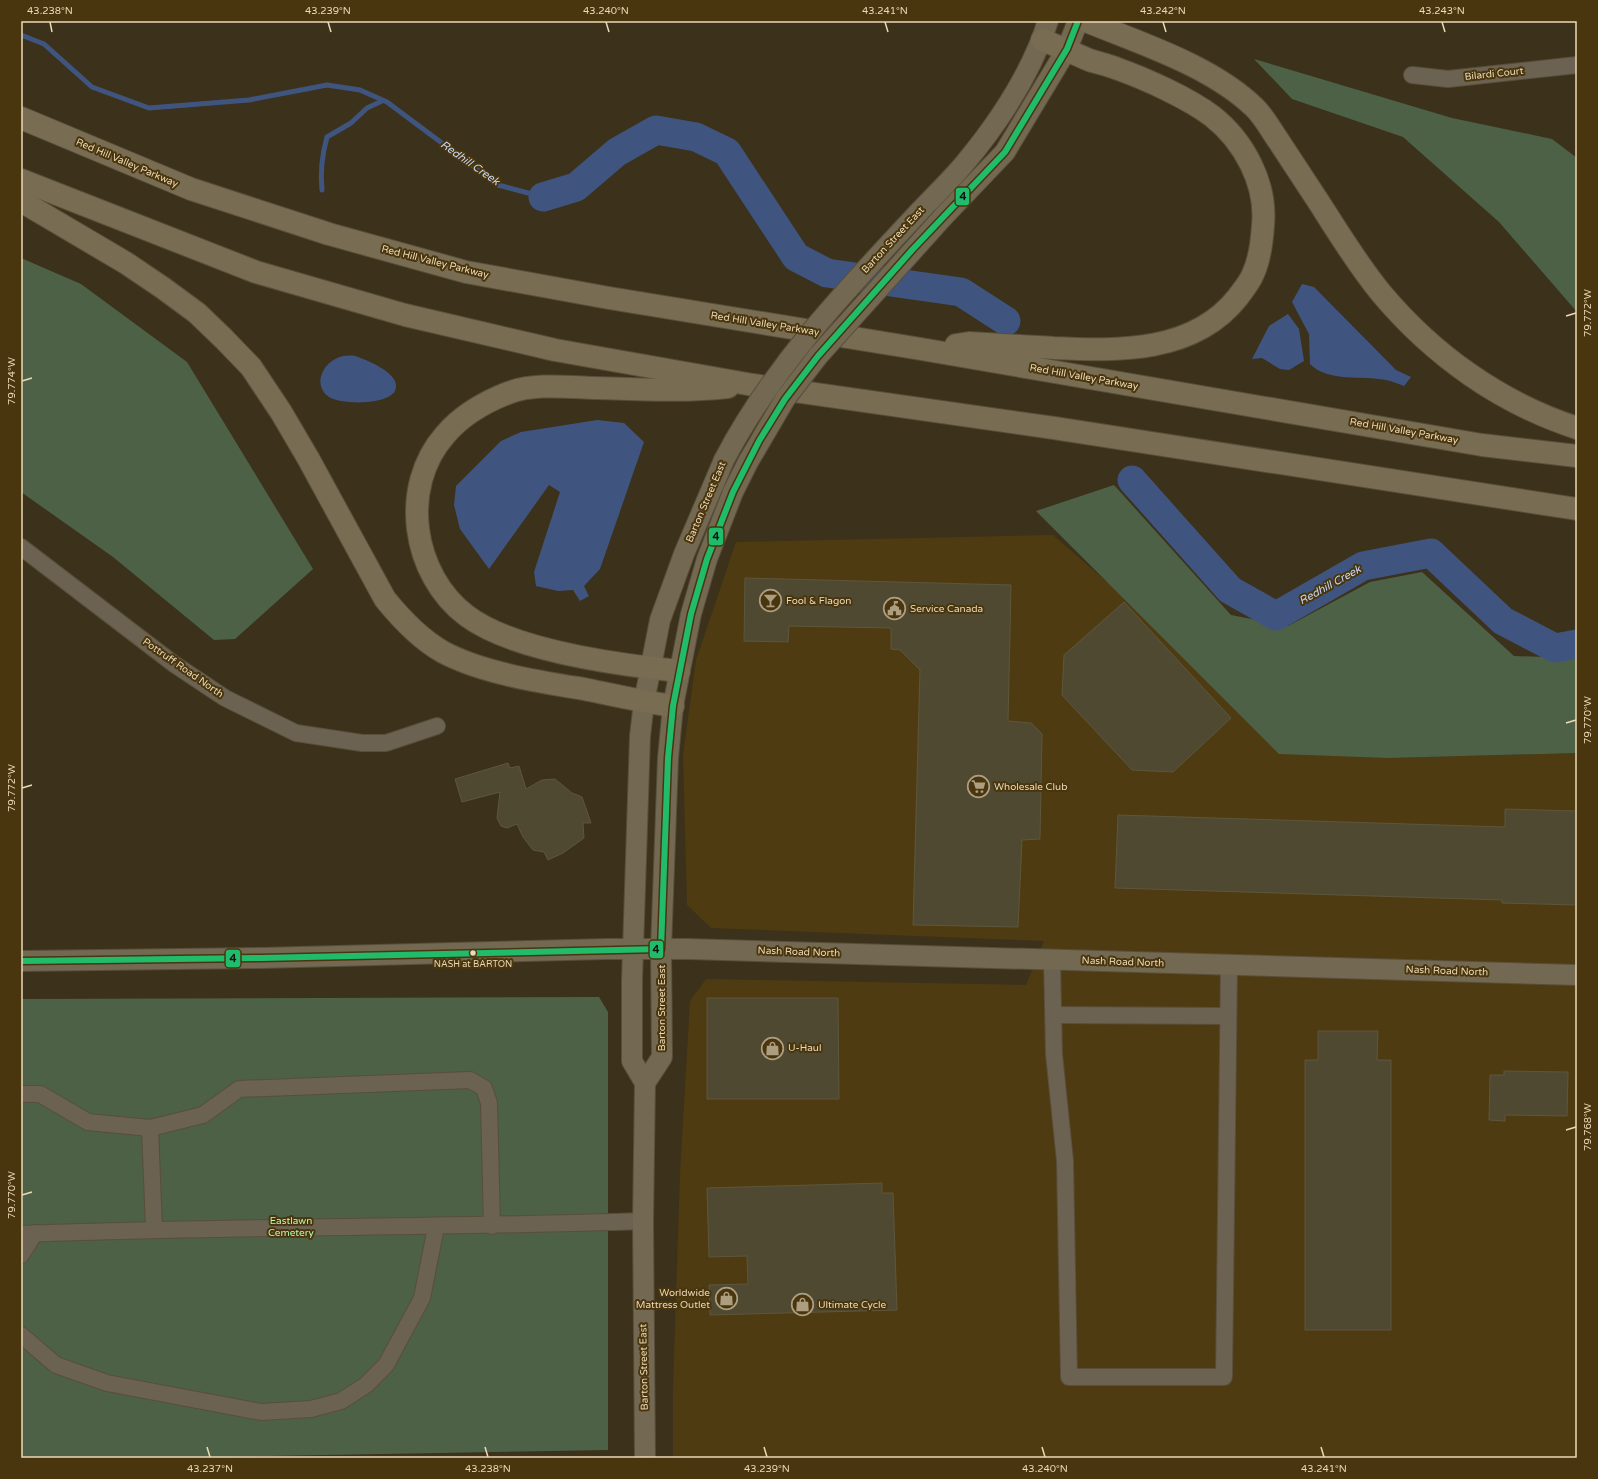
<svg xmlns="http://www.w3.org/2000/svg" width="1598" height="1479" font-family="'Varela Round',sans-serif">
<style>
.built{fill:#4e3b11}
.green{fill:#4d6147}
.water{fill:#3f5580}
.lines{fill:none;stroke-linecap:round;stroke-linejoin:round}
.stream{stroke:#3f5580;stroke-width:5}
.river{stroke:#3f5580;stroke-width:29}
.building{fill:#504932;stroke:#5e573c}
.minor-casing{stroke:#594e39;stroke-width:18}
.major-casing{stroke:#594e39;stroke-width:22}
.highway-casing{stroke:#594e39;stroke-width:24}
.minor{stroke:#6b6252;stroke-width:16}
.major{stroke:#736851;stroke-width:20}
.highway{stroke:#786c53;stroke-width:22}
.major-bridge-casing{stroke:#594e39;stroke-width:22;stroke-linecap:butt}
.major-bridge{stroke:#736851;stroke-width:20}
.bus-1-casing{stroke:#49360e;stroke-width:9}
.bus-1{stroke:#20bc6c;stroke-width:6}
.ticks{fill:none;stroke:#ecd9b6;stroke-width:1.5}
.bus-dot{fill:#ecd9b6;stroke:#49360e;stroke-width:1.5}
.labels{text-anchor:middle;dominant-baseline:central;stroke-width:4;stroke-linejoin:round;paint-order:stroke}
.bus-label{font-size:9px;fill:#ecd9b6;stroke:#49360e}
.street-label{font-size:10px;fill:#ecd9b6;stroke:#49360e}
.poi-label{font-size:10px;fill:#ecd9b6;stroke:#49360e;text-anchor:start}
.park-label{font-size:10px;fill:#b6f7b0;stroke:#49360e}
.water-label{font-size:11px;font-style:italic;fill:#c5d6f5;stroke:#49360e}
.line-badge{stroke:#49360e;stroke-width:1.5}
.pale-badge-label{font-size:11px;text-anchor:middle;font-weight:bold;fill:#111}
.neatline{fill:none;stroke:#ecd9b6;stroke-width:1.5}
.ticks-label{font-size:10px;text-anchor:middle;fill:#ecd9b6}
</style>
<rect width="100%" height="100%" fill="#3c311b"/>
<path class="built" d="M1053 535 1122 595 1389 758 1577 753V1458H673V1390L680 1174 690 1001 706 979 1026 985 1044 941 711 928 687 905 683 755 696 660 736 542Z"/>
<g class="green">
<path d="M1254 59 1452 118 1552 139 1577 158V312L1499 222 1403 137 1292 99Z"/>
<path d="M21 258 81 284 187 362 313 569 235 639 214 640 113 557 21 492Z"/>
<path d="M1114 485 1231 615 1288 626 1370 582 1422 572 1514 656 1577 658V753L1389 758 1279 754 1036 511Z"/>
<path d="M599 997 608 1012V1450L161 1458H21V999Z"/>
</g>
<g class="water">
<path d="M1302 284 1314 287 1396 370 1411 377 1404 386C1398 384 1392 381 1386 380 1362 375 1329 383 1310 364L1309 334 1292 302Z"/>
<path d="M1288 314 1299 329 1304 361 1289 370 1280 369 1262 358 1252 359 1269 326Z"/>
<path d="M343 356C347 356 351 355 355 356 367 360 403 374 395 391 387 405 342 405 329 397 311 384 324 360 343 356Z"/>
<path d="M597 420 624 423 644 442 600 569 584 586 589 596 580 601 573 590 558 591 536 586 534 572 560 492 549 485 489 569 460 529 454 505 456 486 501 441 521 432Z"/>
</g>
<g class="lines">
<g class="stream">
<path d="M21 35 44 44 92 87 149 108 249 100 327 85 360 90 387 102 498 185 543 197"/>
<path d="M322 190C320 172 322 155 327 137L351 123 367 108 382 101"/>
</g>
<g class="river">
<path d="M543 197 576 187 617 152 656 130 696 137 727 152 796 257 827 273 961 292 1006 321"/>
<path d="M1132 480 1230 590 1276 616 1363 566 1431 553 1503 621 1555 648 1577 644"/>
</g>
</g>
<g class="building">
<path d="M745 578 1011 585 1008 721 1031 723 1042 734 1040 839 1022 840 1018 927 913 925 920 670 900 650 891 649V628L789 626 788 642 744 641Z"/>
<path d="M1124 602 1231 718 1173 772 1132 770 1062 695 1064 655Z"/>
<path d="M508 763 510 768 519 766 526 789 542 780 555 779 572 793 582 797 591 823H583L584 838 563 853 548 860 544 852 533 850 523 837 517 824 507 828 501 826 497 818 500 792 462 802 455 779Z"/>
<path d="M1505 809 1577 811V905L1502 903V900L1115 888 1118 815 1505 827Z"/>
<path d="M707 998H838L839 1099H707Z"/>
<path d="M1318 1031H1378L1377 1060H1391V1330H1305V1060H1318Z"/>
<path d="M1504 1071 1568 1072 1567 1116 1505 1115V1121L1489 1120 1490 1075H1504Z"/>
<path d="M882 1183V1193H893L897 1310 710 1315 709 1285 748 1284 747 1256 709 1257 707 1188Z"/>
</g>
<g class="lines">
<defs>
<g id="minor">
<path d="M1412 75 1448 79 1577 65"/>
<path d="M21 547 174 664 225 698 296 733 362 743H386L437 726"/>
<path d="M1052 960 1054 1054 1065 1161 1069 1377H1224L1229 965"/>
<path d="M1055 1015 1227 1016"/>
<path d="M21 1094H40L88 1122 150 1128 203 1115 239 1089 470 1080 484 1088 489 1103 492 1226"/>
<path d="M150 1128 154 1229"/>
<path d="M21 1234C228 1226 436 1228 643 1221"/>
<path d="M21 1255 35 1233"/>
<path d="M21 1335 56 1365 107 1383 261 1412 311 1409 341 1401 366 1385 386 1365 422 1298 436 1227"/>
</g>
<g id="major">
<path d="M919 212C934 196 951 180 965 163 999 122 1032 71 1048 21"/>
<path d="M943 217 1005 152 1067 49 1078 21"/>
<path d="M21 961 261 958 606 949H689L1577 975"/>
<path d="M645 1083 662 1057 661 949 668 758 673 706 691 614 707 559 733 492 748 462"/>
<path d="M645 1458 643 1221 645 1083 632 1061V980L640 736 644 702 660 620 684 554 724 460"/>
</g>
<g id="highway">
<path d="M1086 21C1142 44 1212 66 1255 108 1264 117 1271 130 1278 140 1292 161 1306 183 1320 204 1339 234 1358 265 1381 293 1433 355 1500 403 1577 428"/>
<path d="M21 118 191 189 329 234 466 272 609 298 921 349 1482 445 1577 456"/>
<path d="M21 180 256 272 405 315 555 350 753 385 1054 428 1577 509"/>
<path d="M21 201 126 263 163 288 197 313 224 339 251 367 281 412 308 458 385 599C402 620 420 639 443 652 482 673 541 682 584 689 613 695 643 702 673 706"/>
<path d="M956 345 969 343C998 345 1026 346 1054 348 1119 351 1194 353 1238 297 1243 290 1250 282 1253 274 1260 259 1262 241 1263 225 1267 184 1244 141 1212 116 1188 98 1146 79 1118 69 1109 65 1098 63 1089 60 1073 53 1058 46 1042 40"/>
<path d="M679 671C621 665 514 651 467 616 412 575 399 487 445 435 461 416 485 402 508 393 534 383 566 387 594 388 639 389 683 392 728 387"/>
</g>
</defs>
<use href="#minor" class="minor-casing"/>
<use href="#major" class="major-casing"/>
<use href="#highway" class="highway-casing"/>
<use href="#minor" class="minor"/>
<use href="#major" class="major"/>
<use href="#highway" class="highway"/>
<defs>
<g id="major-bridge">
<path d="M724 460C773 366 847 289 919 212"/>
<path d="M748 462 785 399 818 356 943 217"/>
</g>
</defs>
<use href="#major-bridge" class="major-bridge-casing"/>
<use href="#major-bridge" class="major-bridge"/>
<defs>
<path id="bus-1" d="M21 961 261 958 661 949 668 758 673 706 691 614 707 559 733 492 759 441 785 399 818 356 913 249 1005 152 1067 49 1078 21"/>
</defs>
<use href="#bus-1" class="bus-1-casing"/>
<use href="#bus-1" class="bus-1"/>
</g>
<path class="ticks" d="M50 22 52 32M328 22 331 32M606 22 609 32M885 22 888 32M1163 22 1166 32M1442 22 1445 32M1566 316 1576 313M22 381 32 378M1566 723 1576 720M22 788 32 785M1566 1130 1576 1127M22 1195 32 1192M207 1447 210 1457M485 1447 488 1457M764 1447 767 1457M1042 1447 1045 1457M1321 1447 1324 1457"/>
<defs>
<symbol id="bar-ring" viewBox="-11 -11 22 22"><circle r="9.5" fill="#49360e" stroke="#ae9e80" stroke-width="1.5"/><path d="M-6-5H6L.8 .8V4.5H3.5V6h-7V4.5H-.8V.8Z" fill="#ae9e80"/></symbol>
<symbol id="civic-ring" viewBox="-11 -11 22 22"><circle r="9.5" fill="#49360e" stroke="#ae9e80" stroke-width="1.5"/><path d="M-.6-6.5H3V-4.5H.6V-3L4-1V1h2V6H-6V1h2V-1L-.6-3ZM-1.2 2.5V6h2.4V2.5Z" fill="#ae9e80"/></symbol>
<symbol id="supermarket-ring" viewBox="-11 -11 22 22"><circle r="9.5" fill="#49360e" stroke="#ae9e80" stroke-width="1.5"/><path d="M-6-5.5h2.5l.6 2H6L4.5 2H-2.5L-4.4-4H-6ZM-1.5 3.2a1.3 1.3 0 1 0 .1 0ZM3 3.2a1.3 1.3 0 1 0 .1 0Z" fill="#ae9e80"/></symbol>
<symbol id="shop-ring" viewBox="-11 -11 22 22"><circle r="9.5" fill="#49360e" stroke="#ae9e80" stroke-width="1.5"/><path d="M-5-2.5h2.3a2.7 3.5 0 0 1 5.4 0H5L5.5 6h-11ZM-1.5-2.5h3a1.5 2.3 0 0 0-3 0Z" fill="#ae9e80"/></symbol>
</defs>
<g fill-rule="evenodd">
<use href="#bar-ring" x="758" y="588" width="25" height="25"/>
<use href="#civic-ring" x="882" y="596" width="25" height="25"/>
<use href="#supermarket-ring" x="966" y="774" width="25" height="25"/>
<use href="#shop-ring" x="760" y="1036" width="25" height="25"/>
<use href="#shop-ring" x="714" y="1286" width="25" height="25"/>
<use href="#shop-ring" x="790" y="1292" width="25" height="25"/>
</g>
<circle class="bus-dot" cx="473" cy="953" r="3.5"/>
<g class="labels">
<g class="bus-label">
<text x="473" y="964">NASH at BARTON</text>
</g>
<g class="street-label">
<text transform="translate(1494 74) rotate(-6)">Bilardi Court</text>
<text transform="translate(127 163) rotate(23)">Red Hill Valley Parkway</text>
<text transform="translate(893 240) rotate(-47)">Barton Street East</text>
<text transform="translate(435 262) rotate(14)">Red Hill Valley Parkway</text>
<text transform="translate(765 324) rotate(9)">Red Hill Valley Parkway</text>
<text transform="translate(1084 377) rotate(10)">Red Hill Valley Parkway</text>
<text transform="translate(1404 431) rotate(10)">Red Hill Valley Parkway</text>
<text transform="translate(706 502) rotate(-67)">Barton Street East</text>
<text transform="translate(183 668) rotate(35)">Pottruff Road North</text>
<text transform="translate(799 952) rotate(2)">Nash Road North</text>
<text transform="translate(1123 962) rotate(2)">Nash Road North</text>
<text transform="translate(1447 971) rotate(2)">Nash Road North</text>
<text transform="translate(662 1008) rotate(-90)">Barton Street East</text>
<text transform="translate(644 1367) rotate(-91)">Barton Street East</text>
</g>
<g class="poi-label">
<text x="786" y="601">Fool &amp; Flagon</text>
<text x="910" y="609">Service Canada</text>
<text x="994" y="787">Wholesale Club</text>
<text x="788" y="1048">U-Haul</text>
<text x="710" y="1293" text-anchor="end">Worldwide<tspan x="710" dy="12">Mattress Outlet</tspan></text>
<text x="818" y="1305">Ultimate Cycle</text>
</g>
<g class="park-label">
<text x="291" y="1221">Eastlawn<tspan x="291" dy="12">Cemetery</tspan></text>
</g>
<g class="water-label">
<text transform="translate(470 163) rotate(35)">Redhill Creek</text>
<text transform="translate(1330 585) rotate(-29)">Redhill Creek</text>
</g>
</g>
<g class="line-badge">
<rect x="955" y="187" width="15" height="19" rx="4" fill="#20bc6c"/>
<rect x="708" y="527" width="16" height="19" rx="4" fill="#20bc6c"/>
<rect x="649" y="940" width="15" height="19" rx="4" fill="#20bc6c"/>
<rect x="225" y="949" width="16" height="19" rx="4" fill="#20bc6c"/>
</g>
<g class="pale-badge-label">
<text x="963" y="200">4</text>
<text x="716" y="540">4</text>
<text x="656" y="953">4</text>
<text x="233" y="962">4</text>
</g>
<rect width="1598" height="1479" fill="none" stroke="#49360e" stroke-width="44"/>
<rect x="22" y="22" width="1554" height="1435" class="neatline"/>
<g class="ticks-label">
<text x="50" y="14">43.238°N</text>
<text x="328" y="14">43.239°N</text>
<text x="606" y="14">43.240°N</text>
<text x="885" y="14">43.241°N</text>
<text x="1163" y="14">43.242°N</text>
<text x="1442" y="14">43.243°N</text>
<text transform="translate(1587 313) rotate(-90)" y="4">79.772°W</text>
<text transform="translate(11 381) rotate(-90)" y="4">79.774°W</text>
<text transform="translate(1587 720) rotate(-90)" y="4">79.770°W</text>
<text transform="translate(11 788) rotate(-90)" y="4">79.772°W</text>
<text transform="translate(1587 1127) rotate(-90)" y="4">79.768°W</text>
<text transform="translate(11 1195) rotate(-90)" y="4">79.770°W</text>
<text x="210" y="1472">43.237°N</text>
<text x="488" y="1472">43.238°N</text>
<text x="767" y="1472">43.239°N</text>
<text x="1045" y="1472">43.240°N</text>
<text x="1324" y="1472">43.241°N</text>
</g>
</svg>
